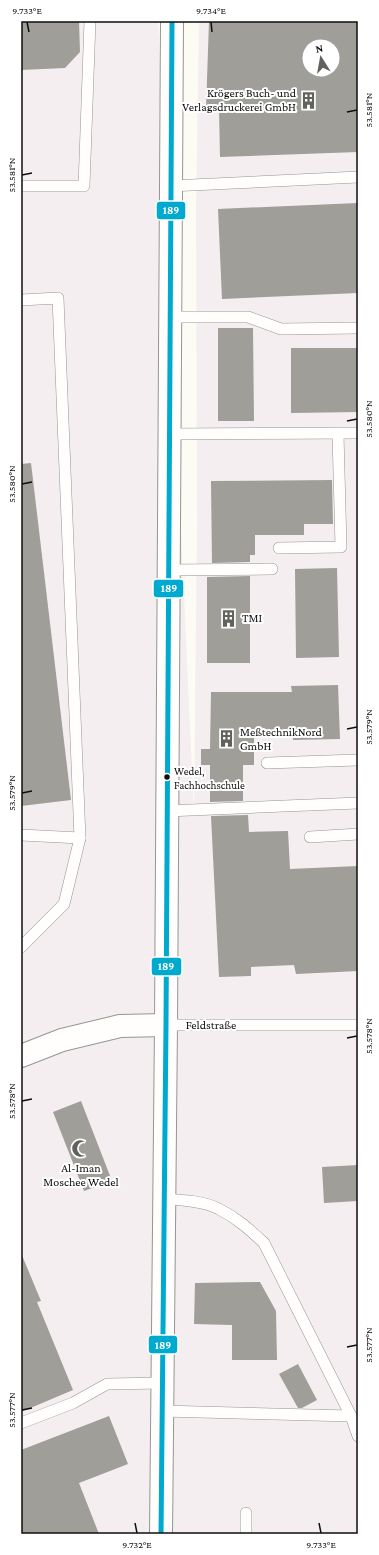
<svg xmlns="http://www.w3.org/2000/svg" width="379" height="1555" font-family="'Crimson Pro',serif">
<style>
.industrial{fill:#f4eef0;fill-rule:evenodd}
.building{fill:#9f9e99;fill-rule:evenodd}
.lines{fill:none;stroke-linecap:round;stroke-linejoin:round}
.service-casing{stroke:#959592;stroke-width:12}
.tertiary-casing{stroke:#959592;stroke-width:24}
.service{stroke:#fffefd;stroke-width:11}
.tertiary{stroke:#fffefd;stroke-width:22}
.bus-1-casing{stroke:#fff;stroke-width:8}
.bus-1{stroke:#00a9ce;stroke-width:5}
.ticks{fill:none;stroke:#0e0e0e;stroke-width:1.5}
.bus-dot{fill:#0e0e0e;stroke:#fff;stroke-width:1.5}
.labels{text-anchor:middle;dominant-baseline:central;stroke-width:4;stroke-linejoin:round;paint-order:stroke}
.bus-label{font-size:11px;fill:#0e0e0e;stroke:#fff;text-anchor:start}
.poi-label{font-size:12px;fill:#0e0e0e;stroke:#fff;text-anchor:start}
.street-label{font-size:12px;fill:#0e0e0e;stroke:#fff}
.line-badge{stroke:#fff;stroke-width:1.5}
.badge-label{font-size:11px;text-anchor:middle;font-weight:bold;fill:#fff}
.neatline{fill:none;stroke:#0e0e0e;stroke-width:1.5}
.ticks-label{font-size:10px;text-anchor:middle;fill:#0e0e0e}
</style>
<rect width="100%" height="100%" fill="#fcfbf4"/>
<path class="industrial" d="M21 21H158L194 816 197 527 196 209 199 21H358V1534H21ZM309 46H333V70H309Z"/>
<g class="building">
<path d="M21 21H79L80 52 65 68 21 70Z"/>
<path d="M209 21H358V152L220 157 219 108 206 109ZM309 46H333V70H309Z"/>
<path d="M358 203V293L222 299 218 209Z"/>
<path d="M218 328H253L254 421H218Z"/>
<path d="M291 348H358V412L291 413Z"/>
<path d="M31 463 71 800 21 806V464Z"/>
<path d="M332 480 333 524H304V535H255V555H250V562L212 563 211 481Z"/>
<path d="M337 568 339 657 296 658 295 569Z"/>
<path d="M250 576V663H207V577Z"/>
<path d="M338 685 340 739 293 740V730H254V765H243V801L210 802V765H201V749H210L211 692H292L291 686Z"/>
<path d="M248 815 249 832 288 831 290 869 358 866V971L296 974 294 965 251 967V976L219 977 211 816Z"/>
<path d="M81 1101 112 1181 84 1191 53 1112Z"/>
<path d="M358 1165V1201L324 1203 322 1167Z"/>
<path d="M21 1253 41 1301 37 1302 73 1390 21 1412Z"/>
<path d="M260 1282 276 1311 277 1360H232V1325L194 1324 195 1283Z"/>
<path d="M298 1364 317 1400 302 1408H298L279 1374Z"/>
<path d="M109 1416 128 1464 79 1483 99 1534H21V1450Z"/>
</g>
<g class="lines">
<defs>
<g id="service">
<path d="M21 186H84L90 21"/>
<path d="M170 186 358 177"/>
<path d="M21 300 58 298 80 838 64 904 21 947"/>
<path d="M169 317H248L281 329 358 328"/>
<path d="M169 434 358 433"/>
<path d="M279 548 341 547 338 434"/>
<path d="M168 570 272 569"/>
<path d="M267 763 358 760"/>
<path d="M167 811 358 803"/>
<path d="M21 835 80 838"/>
<path d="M310 837 358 834"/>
<path d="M166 1025H358"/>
<path d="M164 1199C181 1200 204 1201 219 1209 237 1218 250 1230 264 1243L351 1416 358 1436"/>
<path d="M162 1411 351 1416"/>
<path d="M21 1423 73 1403 107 1384 162 1383"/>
<path d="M246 1513V1534"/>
</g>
<g id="tertiary">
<path d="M21 1056 62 1040 120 1026 166 1025"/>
<path d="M161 1534 166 1025 172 21"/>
</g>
</defs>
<use href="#service" class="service-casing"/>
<use href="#tertiary" class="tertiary-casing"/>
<use href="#service" class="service"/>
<use href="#tertiary" class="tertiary"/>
<defs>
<path id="bus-1" d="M161 1534 166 1025 172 21"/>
</defs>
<use href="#bus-1" class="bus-1-casing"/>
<use href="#bus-1" class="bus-1"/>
</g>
<path class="ticks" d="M27 22 29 32M211 22 212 32M347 112 357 110M22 175 32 173M347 421 357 419M22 484 32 482M347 729 357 727M22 793 32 791M347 1038 357 1036M22 1101 32 1099M347 1347 357 1345M22 1410 32 1408M135 1523 137 1533M319 1523 321 1533"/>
<defs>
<symbol id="building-bare" viewBox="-9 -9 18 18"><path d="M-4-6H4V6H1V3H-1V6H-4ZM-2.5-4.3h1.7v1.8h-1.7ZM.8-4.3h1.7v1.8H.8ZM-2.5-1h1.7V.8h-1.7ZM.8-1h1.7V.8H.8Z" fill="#61615e" stroke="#fff" stroke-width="2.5" paint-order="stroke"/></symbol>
<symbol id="mosque-bare" viewBox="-9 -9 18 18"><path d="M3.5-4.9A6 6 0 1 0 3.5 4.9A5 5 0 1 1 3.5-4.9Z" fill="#61615e" stroke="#fff" stroke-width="2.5" paint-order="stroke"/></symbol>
</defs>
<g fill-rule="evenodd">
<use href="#building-bare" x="296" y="88" width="25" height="25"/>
<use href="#building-bare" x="216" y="606" width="25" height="25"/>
<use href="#building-bare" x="214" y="726" width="25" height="25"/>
<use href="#mosque-bare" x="68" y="1136" width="25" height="25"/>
</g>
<circle class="bus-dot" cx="167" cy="777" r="3.5"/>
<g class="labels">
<g class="bus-label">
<text x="174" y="771">Wedel,<tspan x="174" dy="14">Fachhochschule</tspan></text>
</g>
<g class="poi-label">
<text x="296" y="93" text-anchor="end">Krögers Buch- und<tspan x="296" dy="14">Verlagsdruckerei GmbH</tspan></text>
<text x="242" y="618">TMI</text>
<text x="240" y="732">MeßtechnikNord<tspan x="240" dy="14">GmbH</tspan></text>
<text x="81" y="1168" text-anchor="middle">Al-Iman<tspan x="81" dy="14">Moschee Wedel</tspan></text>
</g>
<g class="street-label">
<text x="211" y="1025">Feldstraße</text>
</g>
</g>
<g class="line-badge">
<rect x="156" y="201" width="30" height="19" rx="4" fill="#00a9ce"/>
<rect x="153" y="579" width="31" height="19" rx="4" fill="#00a9ce"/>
<rect x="151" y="957" width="31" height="19" rx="4" fill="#00a9ce"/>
<rect x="148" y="1335" width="30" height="19" rx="4" fill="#00a9ce"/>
</g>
<g class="badge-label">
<text x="171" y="214">189</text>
<text x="169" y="592">189</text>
<text x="166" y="970">189</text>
<text x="163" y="1349">189</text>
</g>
<rect width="379" height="1555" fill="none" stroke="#ffffff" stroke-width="44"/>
<g transform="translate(321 58) rotate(349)"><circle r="19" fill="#ffffff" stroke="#9f9f9f"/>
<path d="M0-3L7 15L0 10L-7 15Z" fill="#61615e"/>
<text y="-6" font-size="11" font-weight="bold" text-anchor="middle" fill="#0e0e0e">N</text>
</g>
<rect x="22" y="22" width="335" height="1511" class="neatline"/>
<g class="ticks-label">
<text x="27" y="14">9.733°E</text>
<text x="211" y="14">9.734°E</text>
<text transform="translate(368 110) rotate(-90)" y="4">53.581°N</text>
<text transform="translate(11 175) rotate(-90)" y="4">53.581°N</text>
<text transform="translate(368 419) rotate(-90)" y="4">53.580°N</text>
<text transform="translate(11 484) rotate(-90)" y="4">53.580°N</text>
<text transform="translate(368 727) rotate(-90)" y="4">53.579°N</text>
<text transform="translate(11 793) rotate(-90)" y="4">53.579°N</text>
<text transform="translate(368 1036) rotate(-90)" y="4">53.578°N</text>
<text transform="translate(11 1101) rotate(-90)" y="4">53.578°N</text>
<text transform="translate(368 1345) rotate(-90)" y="4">53.577°N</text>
<text transform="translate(11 1410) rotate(-90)" y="4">53.577°N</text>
<text x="137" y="1548">9.732°E</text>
<text x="321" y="1548">9.733°E</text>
</g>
</svg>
